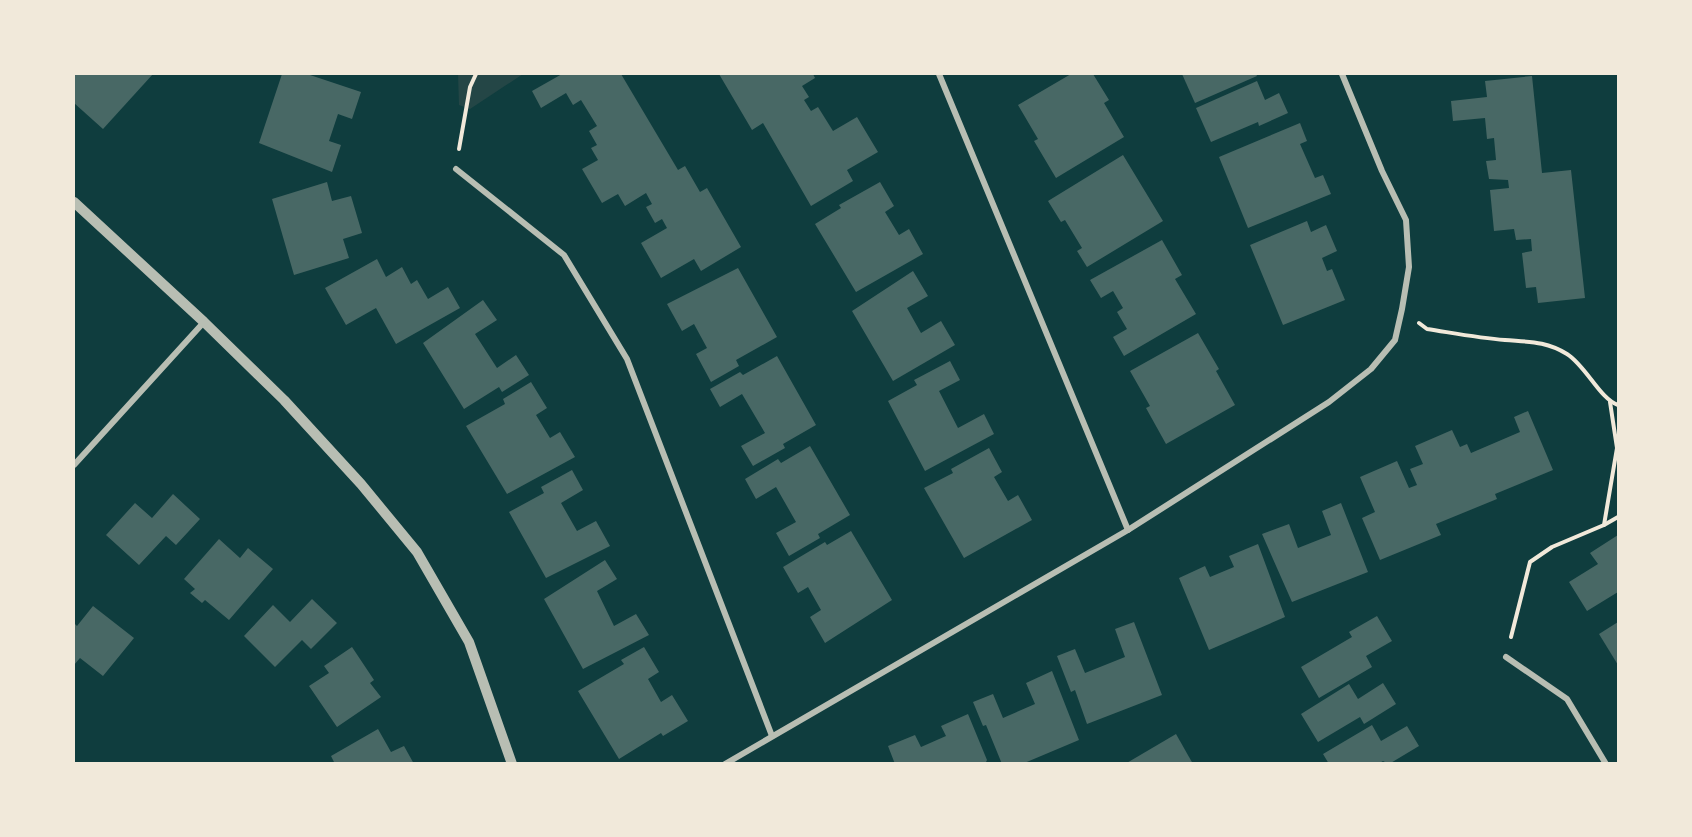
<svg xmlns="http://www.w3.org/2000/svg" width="1692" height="837" font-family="Karla,sans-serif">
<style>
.green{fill:#244646}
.building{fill:#486865}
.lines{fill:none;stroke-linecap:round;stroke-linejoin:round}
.path{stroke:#f1e9da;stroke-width:4}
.minor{stroke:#b8beb3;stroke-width:6}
.tertiary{stroke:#b8beb3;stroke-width:10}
</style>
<rect width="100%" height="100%" fill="#0f3d3e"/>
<path class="green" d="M458 74H523L470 109 459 105Z"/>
<g class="building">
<path d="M74 74H153L103 129 74 103Z"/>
<path d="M282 74H307L361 92 352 119 338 114 329 141 341 145 332 172 259 143Z"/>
<path d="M562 74H621L678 170 685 166 700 192 707 188 741 247 701 271 694 259 661 278 641 243 667 228 662 219 655 223 646 207 652 204 646 193 625 206 618 194 602 203 582 169 598 160 591 148 597 145 589 131 597 126 581 100 573 105 566 93 541 108 532 91Z"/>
<path d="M719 74H813L815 78 802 86 809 97 804 100 811 111 818 107 833 131 857 117 878 152 847 170 853 181 811 206 763 123 752 130Z"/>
<path d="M1071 74H1093L1109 100 1104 103 1124 137 1056 178 1034 141 1038 139 1018 105Z"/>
<path d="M1182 74H1256L1257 76 1195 103Z"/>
<path d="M1532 76 1542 173 1571 170 1585 298 1538 303 1536 287 1526 288 1522 253 1532 251 1531 239 1516 240 1514 229 1494 231 1490 190 1509 188 1508 180 1489 179 1486 161 1496 160 1494 138 1487 139 1485 118 1453 121 1451 101 1487 97 1485 81Z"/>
<path d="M1257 81 1265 100 1279 93 1288 113 1259 126 1258 122 1211 142 1196 108Z"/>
<path d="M1300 123 1307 141 1300 144 1315 178 1323 175 1331 194 1248 228 1219 157Z"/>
<path d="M1123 155 1163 221 1087 267 1077 251 1082 248 1065 220 1061 222 1048 201Z"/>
<path d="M327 182 332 201 351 196 362 233 343 239 349 258 294 275 272 199Z"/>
<path d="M880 182 894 206 885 212 899 235 909 229 923 254 856 292 815 224 841 208 839 205Z"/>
<path d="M1307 221 1311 232 1326 225 1337 251 1322 258 1327 271 1332 269 1345 300 1283 325 1250 245Z"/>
<path d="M1162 240 1182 275 1175 279 1196 314 1124 356 1113 337 1127 329 1117 312 1123 308 1113 291 1101 298 1090 280Z"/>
<path d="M377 259 386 277 402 267 411 284 417 280 428 299 448 287 460 308 396 344 376 308 346 325 325 288Z"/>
<path d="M738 268 777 337 736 360 739 366 711 382 696 354 707 348 694 324 682 331 667 304Z"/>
<path d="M913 271 928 296 907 308 921 333 941 321 955 345 893 381 852 311Z"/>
<path d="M483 300 497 320 475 334 497 368 516 355 529 375 502 392 499 387 464 409 423 343Z"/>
<path d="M1198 333 1219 369 1216 371 1235 405 1166 444 1146 408 1150 406 1130 371Z"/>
<path d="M777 356 816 425 783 444 785 448 753 466 741 446 765 433 742 394 720 407 710 389 740 372 743 375Z"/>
<path d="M950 361 960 380 939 391 958 428 984 414 994 434 925 471 888 401 917 385 914 380Z"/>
<path d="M531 382 547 408 536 415 550 438 560 432 575 457 507 494 466 426 505 404 503 399Z"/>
<path d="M1528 411 1553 470 1495 494 1497 499 1436 524 1441 535 1380 560 1362 518 1375 512 1360 477 1397 461 1409 488 1417 485 1410 469 1423 464 1415 446 1452 430 1460 447 1467 444 1471 453 1520 432 1514 417Z"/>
<path d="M810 446 850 515 818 534 820 538 789 556 776 533 796 522 776 487 756 499 745 479 778 459 781 463Z"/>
<path d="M989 448 1002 472 994 477 1008 501 1018 495 1032 520 964 558 924 488 953 473 951 469Z"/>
<path d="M572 470 583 490 561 503 577 531 596 521 610 546 546 578 509 512 544 493 541 487Z"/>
<path d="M173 494 200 519 176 545 166 536 139 565 106 535 135 503 152 518Z"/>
<path d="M1341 503 1368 572 1292 602 1262 534 1289 524 1298 548 1331 535 1322 511Z"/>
<path d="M851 531 892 600 825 643 810 617 821 610 808 587 798 593 783 567 825 542 827 545Z"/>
<path d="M1618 535V592L1587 611 1569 582 1598 564 1590 553Z"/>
<path d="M219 539 240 558 248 548 273 569 229 620 205 600 202 603 190 593 195 589 184 579Z"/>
<path d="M1258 544 1285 617 1209 650 1179 578 1205 566 1210 577 1234 567 1229 556Z"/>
<path d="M605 560 617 579 597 591 614 626 636 614 649 635 583 669 544 599Z"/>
<path d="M312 599 337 623 311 649 302 640 275 667 244 636 273 605 290 622Z"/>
<path d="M93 606 134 638 103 676 80 658 74 665V623L77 626Z"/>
<path d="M1377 616 1392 641 1366 656 1372 667 1319 698 1301 667 1352 637 1349 632Z"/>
<path d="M1134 622 1162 695 1087 724 1075 690 1071 692 1057 656 1075 649 1085 673 1125 657 1115 629Z"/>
<path d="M1618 622V665L1599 634Z"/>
<path d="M352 647 374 680 370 683 381 697 337 727 309 686 329 673 324 666Z"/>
<path d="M644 647 659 672 648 679 661 702 672 695 688 721 663 736 661 733 619 759 578 691 624 664 621 660Z"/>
<path d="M1052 671 1079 740 1022 764H1002L986 725 983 726 973 702 993 694 1003 718 1035 704 1026 683Z"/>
<path d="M1383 683 1396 704 1364 724 1360 717 1318 742 1301 714 1349 684 1358 699Z"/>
<path d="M968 714 987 760 985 764H895L888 746 915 735 921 747 946 736 941 726Z"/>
<path d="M1372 725 1381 741 1407 726 1419 746 1389 764 1383 761 1378 764H1329L1323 754Z"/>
<path d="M378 729 391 752 404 746 414 764H335L331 756Z"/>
<path d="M1176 734 1193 764H1125Z"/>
</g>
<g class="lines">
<g class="path">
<path d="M459 149 470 87 476 74"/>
<path d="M1419 323 1427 329C1453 333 1479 338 1505 340 1529 342 1546 341 1567 354 1586 366 1600 399 1618 405"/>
<path d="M1604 525 1618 517"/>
<path d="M1511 637 1530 562 1552 547 1604 525 1617 448 1610 402"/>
</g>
<g class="minor">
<path d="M939 74 1128 530"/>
<path d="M456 169 564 255 627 359 772 736"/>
<path d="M74 465 204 322"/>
<path d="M1506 657 1567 699 1606 764"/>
<path d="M725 764 1128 530 1329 402 1371 369 1395 340 1402 309 1409 267 1406 220 1382 171 1342 74"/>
</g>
<path class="tertiary" d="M74 202 204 322 284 400 361 484 417 552 469 642 512 764"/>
</g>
<rect width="1692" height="837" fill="none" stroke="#f1e9da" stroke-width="150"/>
</svg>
